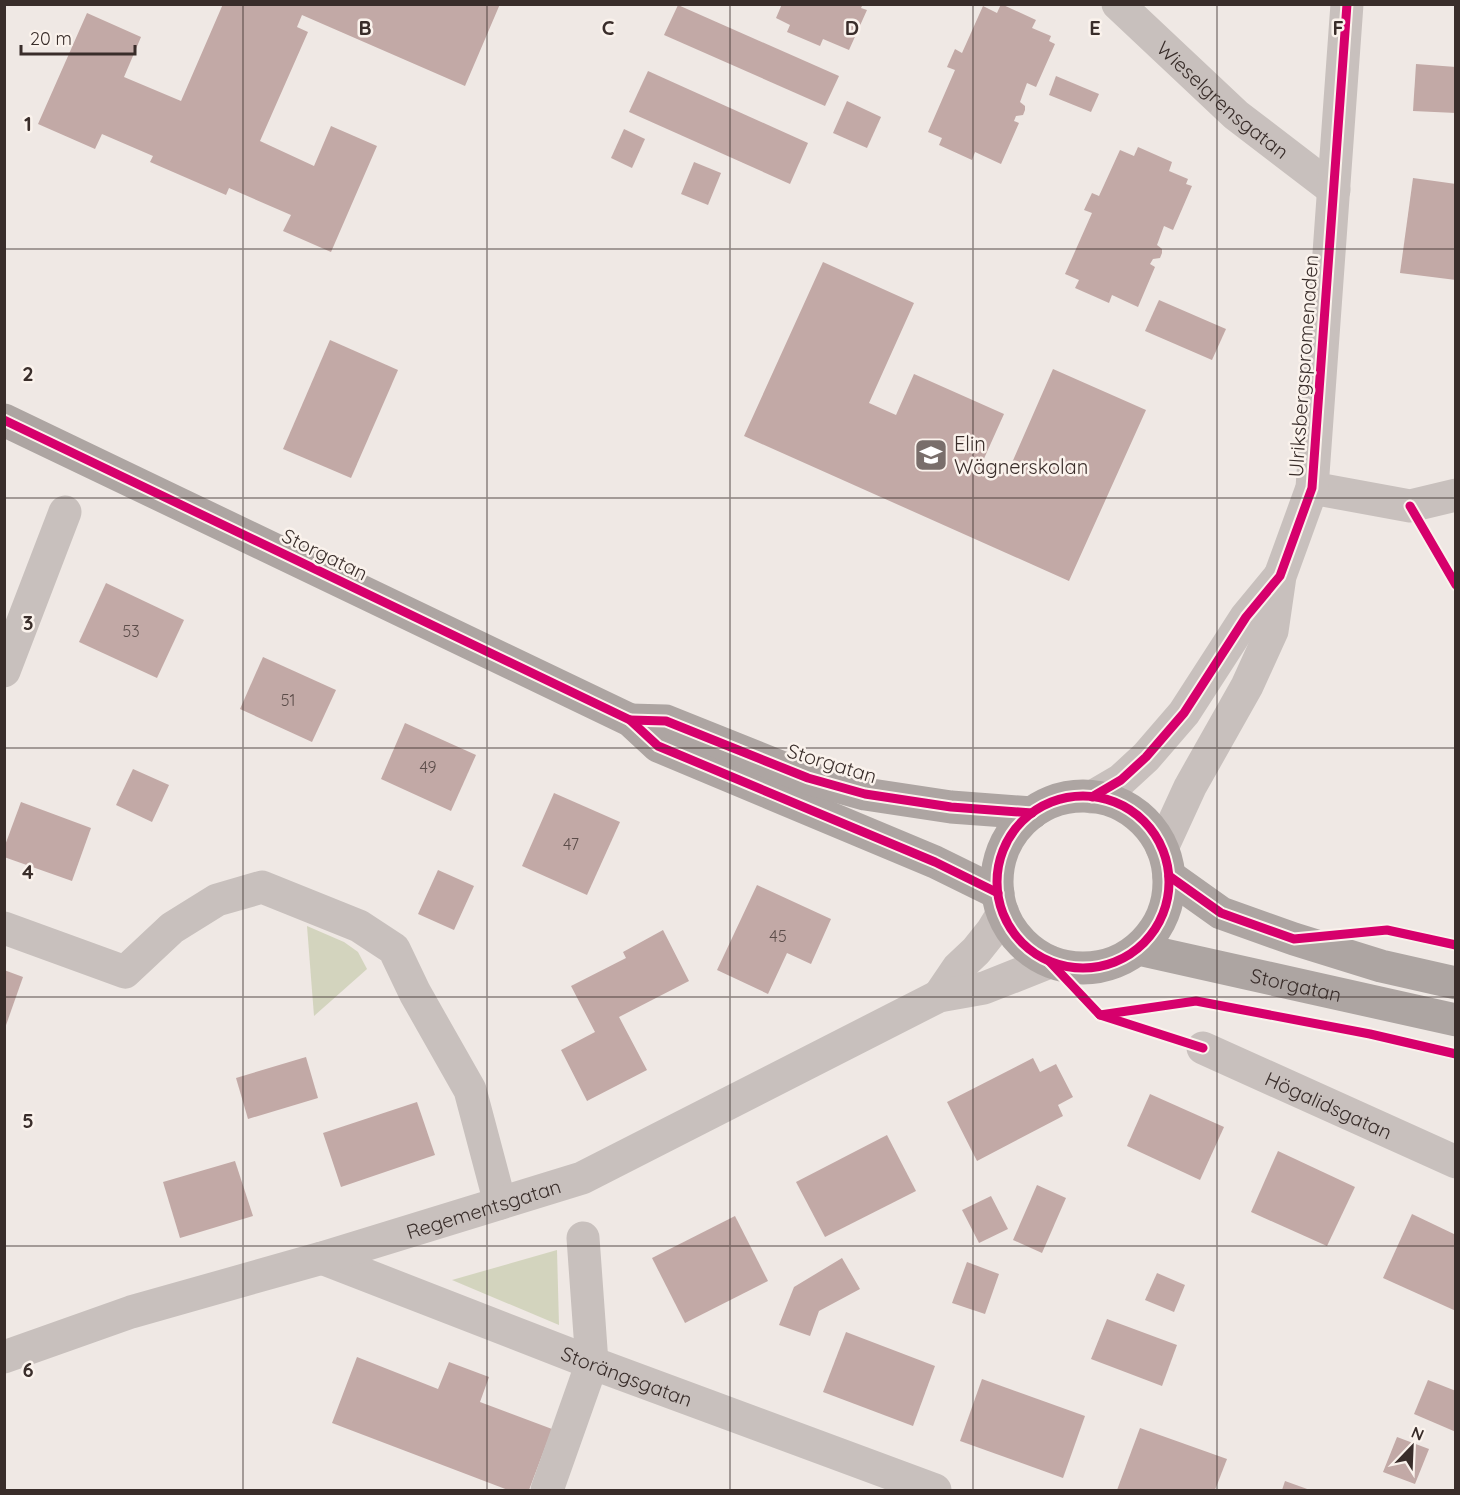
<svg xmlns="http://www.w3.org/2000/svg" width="1460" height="1495" font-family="Quicksand,sans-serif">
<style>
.green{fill:#d3d4be}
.building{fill:#c2a9a6}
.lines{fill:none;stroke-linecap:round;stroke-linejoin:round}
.minor{stroke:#c8c0bd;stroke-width:33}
.major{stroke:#ada5a2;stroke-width:33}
.cycleway-casing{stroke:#faf2ec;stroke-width:13}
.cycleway{stroke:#d6006c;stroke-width:9}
.grid{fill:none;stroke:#392d2a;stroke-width:1.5;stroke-opacity:0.55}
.labels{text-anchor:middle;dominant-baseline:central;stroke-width:5;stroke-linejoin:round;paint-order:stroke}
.number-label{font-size:16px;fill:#5b4c49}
.street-label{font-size:20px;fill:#392d2a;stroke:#faf2ec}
.poi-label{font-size:20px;fill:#392d2a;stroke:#faf2ec;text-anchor:start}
.grid-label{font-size:20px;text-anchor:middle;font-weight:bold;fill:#392d2a;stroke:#faf2ec;stroke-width:5;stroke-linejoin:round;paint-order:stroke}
</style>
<rect width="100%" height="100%" fill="#efe8e4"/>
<g class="green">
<path d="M307 926 344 942 358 952 367 969 314 1016Z"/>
<path d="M557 1250 559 1325 452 1280Z"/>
</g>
<g class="building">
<path d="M223 4H500L465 86 302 15 297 27 308 32 260 141 314 166 331 126 377 146 331 252 283 231 291 215 229 188 226 195 150 162 153 156 102 134 95 149 38 124 87 13 141 37 124 77 181 101Z"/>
<path d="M782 4H863L861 8 867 10 849 50 823 39 820 46 787 32 790 25 776 18Z"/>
<path d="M1001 4 1036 20 1032 28 1051 36 1049 41 1055 44 1036 87 1027 83 1020 102 1025 106V110L1023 115 1016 116 1014 121 1019 123 1001 164 975 152 972 160 939 145 942 138 928 132 955 70 947 67 955 49 962 53 983 6 997 13Z"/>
<path d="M678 5 839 76 825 106 664 35Z"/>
<path d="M1416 64 1456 67V113L1413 111Z"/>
<path d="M648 71 808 143 790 184 629 112Z"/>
<path d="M1056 76 1099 94 1091 112 1049 95Z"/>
<path d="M847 101 881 117 867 148 833 133Z"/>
<path d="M624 129 645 139 632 168 611 158Z"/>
<path d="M1138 147 1172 162 1169 171 1188 179 1186 184 1192 186 1173 230 1164 226 1157 245 1162 249V253L1160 258 1153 259 1150 264 1155 267 1138 307 1112 295 1109 303 1075 288 1079 280 1065 274 1092 213 1084 210 1092 193 1099 196 1120 150 1134 156Z"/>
<path d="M694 162 721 173 708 205 681 194Z"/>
<path d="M1413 178 1456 184V280L1400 273Z"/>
<path d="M823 262 914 303 869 403 896 415 914 374 1004 414 982 463 1007 474 1053 369 1146 410 1069 581 744 436Z"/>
<path d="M1159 300 1226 329 1212 360 1145 331Z"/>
<path d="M330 340 398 370 351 478 283 449Z"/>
<path d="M106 583 184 620 157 678 79 642Z"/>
<path d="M263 657 336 690 312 742 240 709Z"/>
<path d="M405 723 476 755 451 811 381 779Z"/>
<path d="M133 769 169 785 152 822 116 805Z"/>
<path d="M554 793 620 822 587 895 522 866Z"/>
<path d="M21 802 91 828 72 881 4 857V848Z"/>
<path d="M438 870 474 886 454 930 418 914Z"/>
<path d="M757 885 831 919 811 964 787 953 768 994 717 970Z"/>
<path d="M663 930 689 981 619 1017 647 1070 587 1101 561 1050 595 1032 571 986 626 958 623 952Z"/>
<path d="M4 970 23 977 5 1028H4Z"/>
<path d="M306 1057 318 1098 248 1119 236 1078Z"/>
<path d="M1033 1058 1040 1072 1056 1064 1073 1097 1058 1105 1063 1116 977 1161 947 1102Z"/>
<path d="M1150 1094 1224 1127 1200 1180 1127 1146Z"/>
<path d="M417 1102 435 1155 341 1187 323 1133Z"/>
<path d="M887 1135 916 1191 825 1237 796 1182Z"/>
<path d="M1278 1151 1355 1187 1327 1246 1251 1212Z"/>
<path d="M235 1161 253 1216 180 1238 163 1182Z"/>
<path d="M1037 1185 1066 1198 1042 1253 1013 1240Z"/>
<path d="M991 1196 1008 1229 979 1243 962 1210Z"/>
<path d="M1412 1214 1456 1235V1311L1383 1278Z"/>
<path d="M735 1216 768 1281 685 1323 652 1258Z"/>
<path d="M842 1258 860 1289 819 1311 810 1336 779 1325 794 1287Z"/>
<path d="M967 1262 999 1274 985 1314 952 1303Z"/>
<path d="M1157 1273 1185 1285 1174 1312 1145 1300Z"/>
<path d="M1107 1319 1177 1345 1162 1386 1091 1359Z"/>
<path d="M846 1332 935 1366 913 1426 823 1392Z"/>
<path d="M357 1357 438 1389 449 1362 489 1377 480 1402 552 1429 529 1490H508L332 1423Z"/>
<path d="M982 1379 1085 1416 1063 1478 960 1441Z"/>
<path d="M1428 1380 1456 1391V1432L1414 1414Z"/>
<path d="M1140 1428 1227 1459 1215 1490H1117Z"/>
<path d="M1397 1437 1429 1449 1415 1484 1383 1472Z"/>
<path d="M1285 1481 1310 1490H1282Z"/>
</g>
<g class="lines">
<g class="minor">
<path id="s1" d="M1118 4 1236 115 1334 190"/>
<path d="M1312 488 1410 506 1456 495"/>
<path d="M4 671 65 512"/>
<path d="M1092 797 1121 780 1146 757 1184 713 1246 617 1279 577"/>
<path d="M1162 848 1190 787 1247 686 1272 631 1280 576 1312 488 1347 4"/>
<path d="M4 928 125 972 172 928 217 900 262 887 359 926 394 949 415 993 470 1090 500 1203"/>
<path d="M939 996 958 968 976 951 992 931 1003 913"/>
<path id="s2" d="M1203 1048 1456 1162"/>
<path id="s3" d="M322 1258 592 1363 935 1490"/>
<path id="s4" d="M4 1357 131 1312 322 1258 582 1178 939 996 984 988 1050 962"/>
<path d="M547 1490 592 1363 583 1238"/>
</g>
<g class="major">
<path d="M4 420 630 720 658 746 935 862 998 893"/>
<path d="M630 720 666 721 808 778 865 794 951 807 1032 813"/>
<circle cx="1083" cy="882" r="86"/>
<path d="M1169 876 1221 913 1294 939 1381 966 1456 983"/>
<path id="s5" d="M1138 949 1456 1020"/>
</g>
<defs>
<g id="cycleway">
<path d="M4 420 630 720 658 746 935 862 998 893"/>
<path d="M1410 506 1456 585"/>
<path d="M630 720 666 721 808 778 865 794 951 807 1032 813"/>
<circle cx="1083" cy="882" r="86"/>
<path d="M1092 797 1121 780 1146 757 1184 713 1246 617 1280 576 1312 488 1347 4"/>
<path d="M1169 876 1221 913 1294 939 1387 930 1456 945"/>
<path d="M1050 962 1100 1015 1203 1048"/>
<path d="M1100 1015 1196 1001 1370 1034 1456 1054"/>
</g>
</defs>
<use href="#cycleway" class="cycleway-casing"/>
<use href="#cycleway" class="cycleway"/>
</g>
<path class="grid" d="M243 4V1490M487 4V1490M730 4V1490M973 4V1490M1217 4V1490M4 249H1456M4 498H1456M4 748H1456M4 997H1456M4 1246H1456"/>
<defs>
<symbol id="school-square" viewBox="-11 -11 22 22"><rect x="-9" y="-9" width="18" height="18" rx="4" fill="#796e6b" stroke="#faf2ec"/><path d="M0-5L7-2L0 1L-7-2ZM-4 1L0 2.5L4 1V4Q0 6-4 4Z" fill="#fff"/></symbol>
</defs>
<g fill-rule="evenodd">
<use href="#school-square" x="912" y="436" width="38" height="38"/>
</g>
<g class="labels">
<g class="number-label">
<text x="131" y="631">53</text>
<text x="288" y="700">51</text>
<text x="428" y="767">49</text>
<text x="571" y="844">47</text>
<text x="778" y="936">45</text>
</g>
<g class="street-label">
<text stroke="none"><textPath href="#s1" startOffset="142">Wieselgrensgatan</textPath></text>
<text transform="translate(1303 366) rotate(-86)">Ulriksbergspromenaden</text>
<text transform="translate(325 554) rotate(26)">Storgatan</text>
<text transform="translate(832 763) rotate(17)">Storgatan</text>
<text stroke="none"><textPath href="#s5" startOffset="162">Storgatan</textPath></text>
<text stroke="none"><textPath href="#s2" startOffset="138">Högalidsgatan</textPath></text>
<text stroke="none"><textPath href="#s4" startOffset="502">Regementsgatan</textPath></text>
<text stroke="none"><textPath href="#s3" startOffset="327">Storängsgatan</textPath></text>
</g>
<g class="poi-label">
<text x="954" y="443">Elin<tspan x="954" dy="23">Wägnerskolan</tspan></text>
</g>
</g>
<g class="grid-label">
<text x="365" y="35">B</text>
<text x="608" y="35">C</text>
<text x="852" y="35">D</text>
<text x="1095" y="35">E</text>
<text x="1338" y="35">F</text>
<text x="28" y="131">1</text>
<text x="28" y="381">2</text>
<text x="28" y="630">3</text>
<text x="28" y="879">4</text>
<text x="28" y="1128">5</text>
<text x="28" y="1377">6</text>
</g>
<rect width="1460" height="1495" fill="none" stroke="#392d2a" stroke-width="12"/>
<g transform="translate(1412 1447) rotate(23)" stroke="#faf2ec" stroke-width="4.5" paint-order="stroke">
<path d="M0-4.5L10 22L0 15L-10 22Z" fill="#392d2a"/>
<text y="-9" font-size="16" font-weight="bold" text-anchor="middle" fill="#392d2a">N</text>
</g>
<path d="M21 45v9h114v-9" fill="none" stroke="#392d2a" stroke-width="3"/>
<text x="30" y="45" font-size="18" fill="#392d2a" stroke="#faf2ec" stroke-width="4.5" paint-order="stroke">20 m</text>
</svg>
